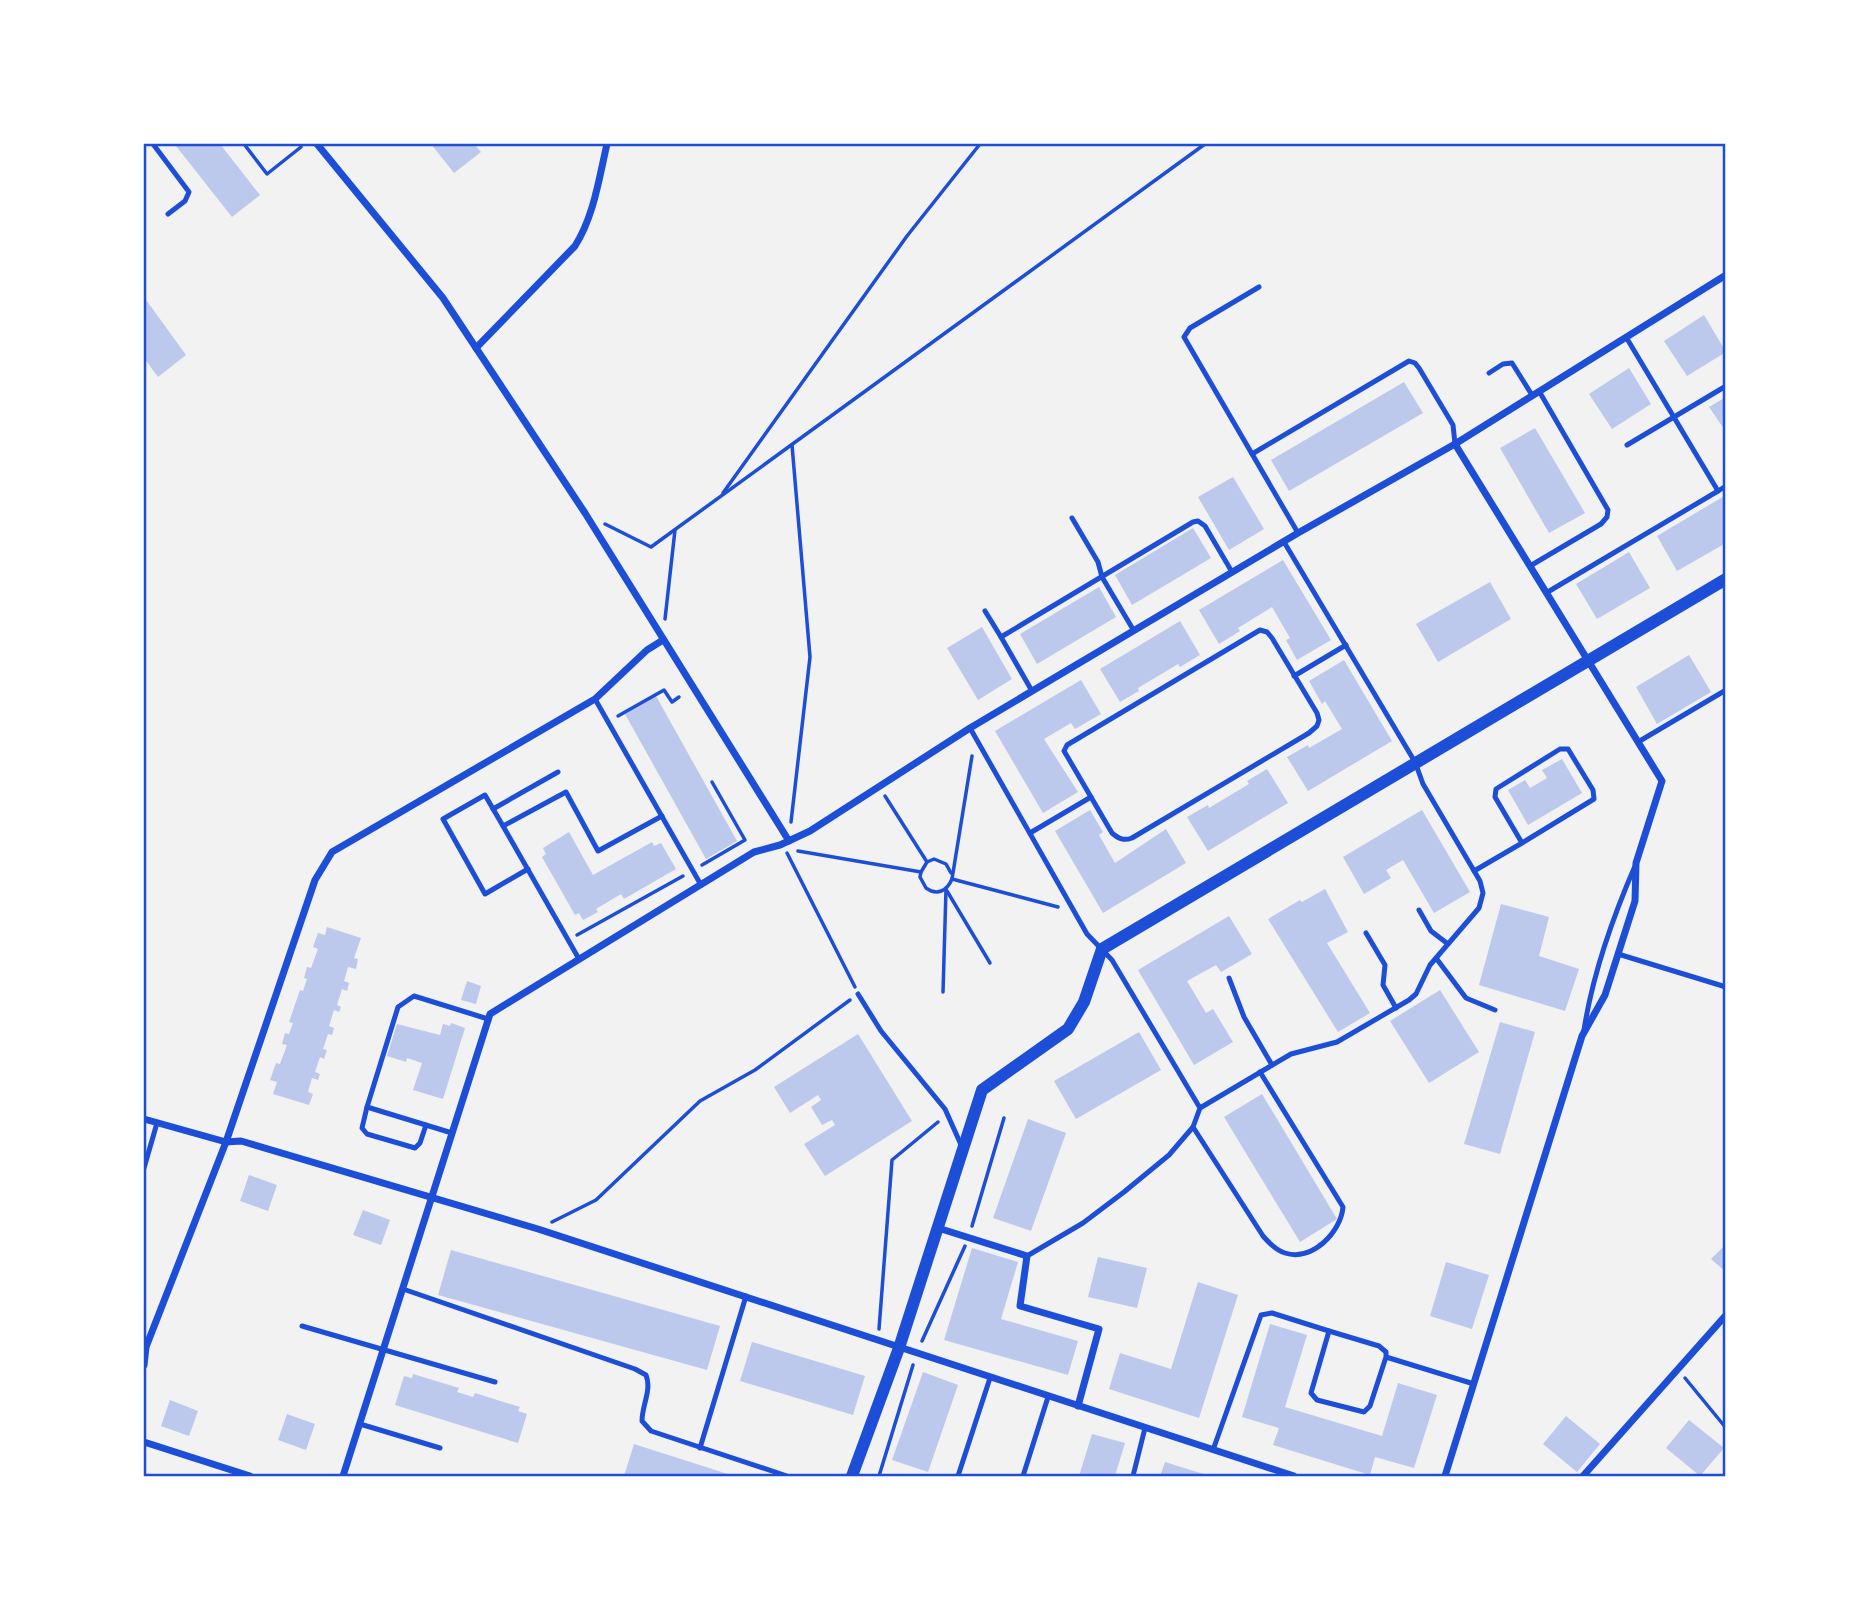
<svg xmlns="http://www.w3.org/2000/svg" width="1869" height="1620" font-family="Roboto,sans-serif">
<style>
.building{fill:#bdc9ec}
.lines{fill:none;stroke-linecap:round;stroke-linejoin:round}
.path{stroke:#1d4ed8;stroke-width:3.5}
.service{stroke:#1d4ed8;stroke-width:5}
.minor{stroke:#1d4ed8;stroke-width:7}
.tertiary{stroke:#1d4ed8;stroke-width:12}
.neatline{fill:none;stroke:#1d4ed8;stroke-width:2.5}
</style>
<rect width="100%" height="100%" fill="#f2f2f2"/>
<g class="building">
<path d="M179 144H220L260 195 232 217 176 146Z"/>
<path d="M431 144H474L481 152 454 173Z"/>
<path d="M144 297 186 355 158 377 144 358Z"/>
<path d="M1704 315 1726 352 1687 376 1664 341Z"/>
<path d="M1629 368 1651 404 1612 429 1589 394Z"/>
<path d="M1404 382 1423 413 1289 491 1271 460Z"/>
<path d="M1726 397V432L1709 407Z"/>
<path d="M1535 428 1585 513 1549 533 1500 448Z"/>
<path d="M1233 477 1264 529 1229 550 1198 497Z"/>
<path d="M1726 495V543L1677 571 1657 536Z"/>
<path d="M1193 528 1211 558 1132 605 1115 575Z"/>
<path d="M1629 552 1650 588 1597 619 1576 584Z"/>
<path d="M1283 560 1331 640 1297 660 1286 640 1290 638 1272 607 1238 628 1240 631 1219 644 1199 610Z"/>
<path d="M1490 582 1511 619 1438 662 1416 624Z"/>
<path d="M1099 587 1116 617 1037 664 1020 634Z"/>
<path d="M1180 621 1200 655 1180 667 1178 664 1138 688 1139 691 1120 702 1100 669Z"/>
<path d="M982 627 1012 679 978 700 947 648Z"/>
<path d="M1689 655 1711 692 1657 724 1636 687Z"/>
<path d="M1344 660 1392 741 1308 791 1287 757 1308 745 1309 748 1342 729 1325 701 1322 704 1309 681Z"/>
<path d="M1081 680 1101 714 1075 729 1071 723 1044 739 1078 792 1043 813 995 731Z"/>
<path d="M656 696 737 841 706 859 625 714Z"/>
<path d="M1562 759 1582 793 1528 825 1508 790 1525 780 1530 788 1547 778 1542 770Z"/>
<path d="M1267 769 1288 803 1208 851 1187 817 1208 805 1209 808 1249 784 1247 781Z"/>
<path d="M1090 810 1103 832 1099 835 1115 863 1166 829 1186 863 1103 913 1055 831Z"/>
<path d="M1422 810 1470 892 1434 913 1403 860 1386 870 1391 878 1364 894 1343 857Z"/>
<path d="M569 832 593 875 652 842 654 846 661 843 676 869 624 899 621 894 596 909 598 912 583 920 579 913 575 915 542 857 546 854 543 848Z"/>
<path d="M1325 889 1348 932 1327 943 1370 1013 1338 1032 1268 919 1300 900 1302 902Z"/>
<path d="M1501 904 1549 917 1539 956 1579 969 1565 1011 1479 985Z"/>
<path d="M1229 916 1252 954 1221 972 1216 965 1187 981 1206 1013 1213 1009 1233 1042 1194 1065 1138 970Z"/>
<path d="M327 927 361 938 354 958 358 959 356 969 348 967 344 981 349 983 347 991 342 989 337 1005 341 1007 339 1012 334 1010 329 1026 334 1028 332 1035 328 1034 323 1049 327 1050 324 1059 320 1057 315 1072 320 1074 318 1080 312 1078 308 1092 313 1094 309 1105 273 1094 277 1082 270 1080 276 1063 280 1064 287 1045 282 1044 285 1033 289 1034 293 1023 289 1022 300 990 303 991 307 979 304 978 307 967 311 968 318 949 313 947 318 933 325 935Z"/>
<path d="M467 981 481 986 476 1004 461 1000Z"/>
<path d="M1440 990 1479 1052 1429 1083 1390 1021Z"/>
<path d="M1500 1022 1535 1032 1500 1154 1464 1144Z"/>
<path d="M451 1023 465 1028 443 1099 413 1090 422 1063 407 1058 406 1062 387 1056 397 1024 440 1035 443 1024 450 1026Z"/>
<path d="M1139 1032 1161 1070 1076 1119 1054 1081Z"/>
<path d="M858 1034 912 1121 825 1176 804 1144 835 1125 832 1120 822 1125 811 1107 821 1100 818 1095 790 1113 774 1087Z"/>
<path d="M1262 1094 1337 1219 1300 1242 1224 1117Z"/>
<path d="M1028 1119 1066 1133 1031 1231 993 1218Z"/>
<path d="M249 1175 277 1185 268 1211 240 1201Z"/>
<path d="M363 1210 390 1220 381 1245 353 1235Z"/>
<path d="M1726 1244V1272L1711 1259Z"/>
<path d="M972 1248 1018 1262 1001 1319 1078 1341 1068 1375 944 1340Z"/>
<path d="M451 1250 720 1326 707 1370 438 1295Z"/>
<path d="M1098 1257 1147 1268 1137 1308 1088 1297Z"/>
<path d="M1446 1262 1489 1275 1472 1329 1430 1316Z"/>
<path d="M1198 1282 1238 1295 1199 1418 1109 1389 1120 1353 1171 1369Z"/>
<path d="M1270 1324 1307 1335 1285 1407 1382 1436 1398 1383 1437 1395 1414 1468 1375 1457 1370 1475 1273 1445 1279 1428 1242 1417Z"/>
<path d="M752 1342 865 1376 853 1415 740 1381Z"/>
<path d="M923 1372 958 1385 928 1472 892 1460Z"/>
<path d="M413 1374 459 1388 457 1392 473 1397 475 1393 520 1407 518 1411 527 1414 518 1443 395 1405 404 1376 412 1378Z"/>
<path d="M170 1400 198 1411 189 1436 161 1426Z"/>
<path d="M287 1414 315 1424 306 1450 278 1440Z"/>
<path d="M1566 1416 1600 1444 1577 1472 1543 1444Z"/>
<path d="M1689 1420 1724 1448 1700 1476 1666 1448Z"/>
<path d="M1092 1434 1125 1443 1115 1476H1079Z"/>
<path d="M634 1444 734 1476H624Z"/>
<path d="M1165 1462 1210 1476H1160Z"/>
</g>
<g class="lines">
<g class="path">
<path d="M244 144 267 174 301 147"/>
<path d="M723 493 907 236 980 144"/>
<path d="M605 524 651 547 1205 144"/>
<path d="M665 619 675 530"/>
<path d="M618 716 664 690 672 702 679 697"/>
<path d="M885 796 927 862"/>
<path d="M791 822 810 657 792 445"/>
<path d="M798 851 921 872 920 877 926 888C937 896 947 891 952 879L972 756"/>
<path d="M787 853 855 987"/>
<path d="M702 865 745 840 712 782"/>
<path d="M921 872 927 862 934 859 946 864 951 873"/>
<path d="M952 879 1058 907"/>
<path d="M947 891 990 963"/>
<path d="M577 935 683 876"/>
<path d="M943 992 946 889"/>
<path d="M552 1222 596 1200 700 1101 755 1070 850 1000"/>
<path d="M972 1226 1004 1118"/>
<path d="M879 1329 892 1160 938 1122"/>
<path d="M922 1341 965 1246"/>
<path d="M1685 1378 1726 1428"/>
<path d="M879 1476 913 1365"/>
</g>
<g class="service">
<path d="M153 144 189 192 185 201 168 214"/>
<path d="M1259 287 1190 328 1184 337 1298 533"/>
<path d="M1626 337 1718 491 1726 486"/>
<path d="M1489 373 1503 364 1512 363 1532 395"/>
<path d="M1627 445 1726 386"/>
<path d="M1252 454 1409 361 1415 363 1419 368 1453 425 1455 444"/>
<path d="M1072 518 1098 562 1102 577 1134 631"/>
<path d="M1530 566 1601 524 1607 517 1608 510 1539 391"/>
<path d="M1546 593 1718 491"/>
<path d="M985 611 1001 637"/>
<path d="M1260 630 1267 632 1272 638 1317 713 1319 720 1317 726 1309 733 1132 838C1124 841 1119 839 1112 833L1067 756 1064 751 1067 745Z"/>
<path d="M1294 676 1346 645"/>
<path d="M1032 691 1001 637 1193 522 1198 521 1205 526 1232 572"/>
<path d="M595 699 701 885"/>
<path d="M970 728 1087 934 1112 960 1200 1108 1291 1054 1337 1042 1409 1000 1416 994 1430 965 1479 908 1483 893 1480 881 1423 784 1415 762 1284 542"/>
<path d="M1638 742 1726 690"/>
<path d="M493 809 558 772"/>
<path d="M503 826 485 795 443 819 485 894 528 869"/>
<path d="M1030 833 1091 797"/>
<path d="M1474 871 1522 843 1495 797 1496 789 1560 749H1568L1593 790 1594 799 1522 843"/>
<path d="M1419 910 1431 931 1448 944"/>
<path d="M1366 933 1385 965 1383 985 1396 1008"/>
<path d="M1618 954 1726 987"/>
<path d="M1436 958 1466 998 1495 1010"/>
<path d="M579 959 503 826 566 792 598 851 662 816"/>
<path d="M1229 978 1244 1017 1272 1065"/>
<path d="M858 994 881 1031 945 1109 962 1147"/>
<path d="M1584 1030C1593 972 1612 919 1635 866"/>
<path d="M367 1107 362 1128 367 1134 415 1148 420 1143 426 1125"/>
<path d="M1193 1127 1263 1236C1269 1243 1276 1250 1285 1253 1312 1262 1341 1232 1343 1207L1260 1072"/>
<path d="M452 1133 367 1107 398 1007 414 996 488 1019"/>
<path d="M144 1168 157 1123"/>
<path d="M1027 1256 1083 1223 1124 1192 1169 1155 1193 1127 1200 1108"/>
<path d="M403 1289 635 1369 646 1375C652 1390 642 1405 642 1421L651 1431 787 1476"/>
<path d="M302 1326 495 1382"/>
<path d="M1386 1357 1370 1406 1364 1412 1317 1400 1311 1393 1329 1331 1379 1346 1386 1352V1357L1474 1384"/>
<path d="M360 1424 440 1448"/>
<path d="M700 1448 746 1296"/>
<path d="M1213 1450 1261 1315 1272 1313 1329 1331"/>
<path d="M958 1476 990 1378"/>
<path d="M1023 1476 1048 1397"/>
<path d="M1133 1476 1145 1428"/>
</g>
<g class="minor">
<path d="M317 144 443 298 585 513 789 841"/>
<path d="M476 348 575 246C594 216 599 178 607 144"/>
<path d="M144 1119 226 1142 241 1141 538 1229 1294 1476"/>
<path d="M938 1228 1027 1256 1020 1306 1099 1329 1078 1406"/>
<path d="M144 1365 146 1347 226 1142 315 880 332 852 595 699 647 650 663 640"/>
<path d="M144 1442 250 1476"/>
<path d="M343 1476 490 1014 754 852 780 845 810 831 970 728 1298 533 1455 444 1726 275"/>
<path d="M1445 1476 1582 1036 1605 995 1635 901 1636 863 1662 781 1455 444"/>
<path d="M1583 1476 1726 1315"/>
</g>
<path class="tertiary" d="M852 1476 899 1348 982 1090 1068 1029 1084 1002 1102 949 1726 579"/>
</g>
<rect width="1869" height="1620" fill="none" stroke="#ffffff" stroke-width="290"/>
<rect x="145" y="145" width="1579" height="1330" class="neatline"/>
</svg>
